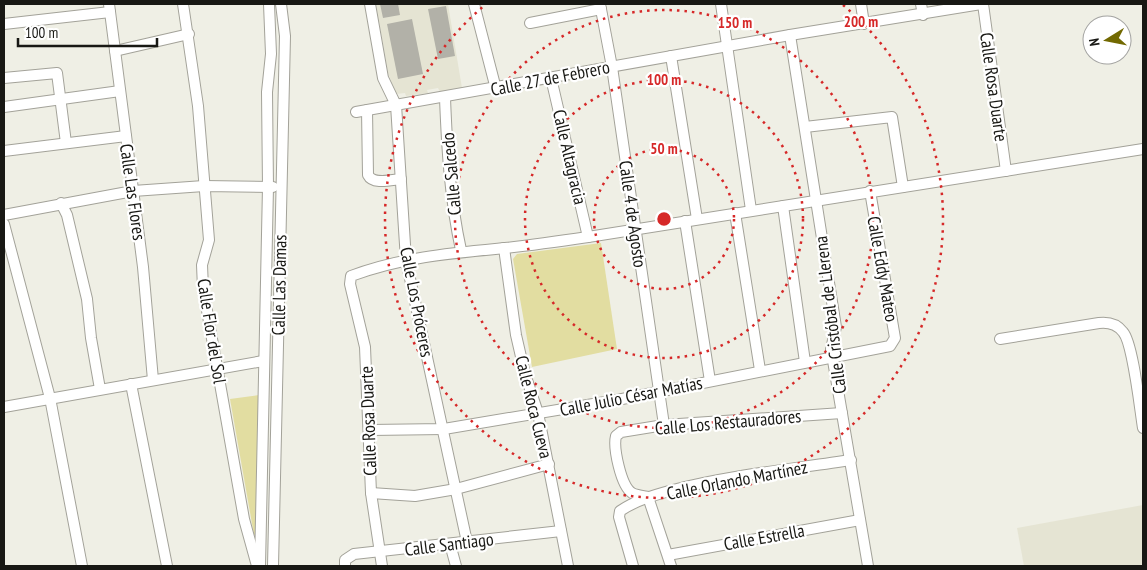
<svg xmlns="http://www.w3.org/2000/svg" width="1147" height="570" font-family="'PT Sans Narrow',sans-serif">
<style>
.built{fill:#e5e4d3}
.green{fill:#e2dda1}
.building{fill:#b2b1a8}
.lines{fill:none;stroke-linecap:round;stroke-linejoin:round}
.minor-casing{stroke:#a3a299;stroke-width:12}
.minor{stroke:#fff;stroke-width:10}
.ring{fill:none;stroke:#d62828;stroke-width:2.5;stroke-dasharray:2.5 5}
.labels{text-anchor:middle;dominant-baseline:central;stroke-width:4.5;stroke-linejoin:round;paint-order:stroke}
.street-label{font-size:18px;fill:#181814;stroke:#fff}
.centre{fill:#d62828;stroke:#fff;stroke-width:2.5}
.ring-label{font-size:15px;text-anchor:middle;font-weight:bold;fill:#d62828;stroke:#fff;stroke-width:4.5;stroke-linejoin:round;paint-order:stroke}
</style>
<rect width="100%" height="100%" fill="#efefe5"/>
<g class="built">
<path d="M376 4H448L462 88 440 92 438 88 427 90 428 93 406 96 405 93 396 94 388 73Z"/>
<path d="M1143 505V566H1024L1017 528Z"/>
</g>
<g class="green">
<path d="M601 243 617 349 532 367 513 259 517 254Z"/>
<path d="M259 395 256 534 254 535 230 399Z"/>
</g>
<g class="building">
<path d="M380 4H398L400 15 383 18Z"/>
<path d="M446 6 455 56 438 59 428 9Z"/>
<path d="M412 19 423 74 398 79 387 24Z"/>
</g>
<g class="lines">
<defs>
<g id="minor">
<path d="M109 4 143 267 153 380"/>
<path d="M183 4 198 106 209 240 202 265 203 288 244 519 257 566"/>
<path d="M370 4 383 78 396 105 406 260 467 542"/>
<path d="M474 4 496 89"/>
<path d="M600 4 612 67 664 425"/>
<path d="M721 4 751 210"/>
<path d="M861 4 864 24"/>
<path d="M921 4 923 15"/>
<path d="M983 4 1006 171"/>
<path d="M530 23 601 9"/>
<path d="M4 24 110 12"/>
<path d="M790 35 836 327 831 349 868 566"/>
<path d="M115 51 189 34"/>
<path d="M671 56 697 219"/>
<path d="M4 78 57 73 66 143"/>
<path d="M551 78 588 237"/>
<path d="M445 98C447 149 450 200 461 250"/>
<path d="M4 107 120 91"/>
<path d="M367 110 368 175C373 185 391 180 401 179"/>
<path d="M356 112 790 35 981 4"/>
<path d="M805 127 892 117 903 187"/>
<path d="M4 151 126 136"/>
<path d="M61 203 67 215 87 299 91 338 100 389"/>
<path d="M783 206 805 362"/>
<path d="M735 213 760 370"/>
<path d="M4 215 133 191 204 186 273 187"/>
<path d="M685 221 710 381"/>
<path d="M4 224 50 398 82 566"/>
<path d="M504 248 516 335 525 374 538 413 568 566"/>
<path d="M1000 339 1099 323C1108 322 1117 324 1123 332 1133 343 1140 410 1143 428"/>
<path d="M131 384 167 566"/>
<path d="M4 407 263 361"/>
<path d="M370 430 444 429 617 400 890 346 895 338 870 191"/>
<path d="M371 493 415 496 456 489 549 464"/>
<path d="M450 544 456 566"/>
<path d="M668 555 860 520"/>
<path d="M260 566 268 187 267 92 271 54 269 4"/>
<path d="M273 566 285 36 281 4"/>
<path d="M345 566V560L354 554 561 531"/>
<path d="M382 566 371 493 365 347 350 284 351 276C402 257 452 253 505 248 533 245 561 241 588 237L1143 149"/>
<path d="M633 566 619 517 620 511C636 500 655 495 673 490 731 475 792 469 851 460"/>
<path d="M671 566 648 497C643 496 636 495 632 493 621 486 613 448 616 436L621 432 664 425 842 413"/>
</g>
</defs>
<use href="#minor" class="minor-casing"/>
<use href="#minor" class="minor"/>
</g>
<g class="ring">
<circle cx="664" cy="219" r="70"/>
<circle cx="664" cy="219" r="139"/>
<circle cx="664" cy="219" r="209"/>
<path d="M843 5A279 279 0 1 1 485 5"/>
</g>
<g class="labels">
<g class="street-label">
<text transform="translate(550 78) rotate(-11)">Calle 27 de Febrero</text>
<text transform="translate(994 87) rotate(82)">Calle Rosa Duarte</text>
<text transform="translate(570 157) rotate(77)">Calle Altagracia</text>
<text transform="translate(451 174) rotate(-95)">Calle Salcedo</text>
<text transform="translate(133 192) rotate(82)">Calle Las Flores</text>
<text transform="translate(633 214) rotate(82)">Calle 4 de Agosto</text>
<text transform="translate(883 269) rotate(80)">Calle Eddy Mateo</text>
<text transform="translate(279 285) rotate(-89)">Calle Las Damas</text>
<text transform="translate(417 302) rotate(79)">Calle Los Próceres</text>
<text transform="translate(830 315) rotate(-97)">Calle Cristóbal de Llerena</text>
<text transform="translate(212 331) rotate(81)">Calle Flor del Sol</text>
<text transform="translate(631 396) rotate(-11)">Calle Julio César Matías</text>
<text transform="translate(534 407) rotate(76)">Calle Roca Cueva</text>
<text transform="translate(368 421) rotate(-92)">Calle Rosa Duarte</text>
<text transform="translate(728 422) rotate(-5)">Calle Los Restauradores</text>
<text transform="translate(737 480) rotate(-11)">Calle Orlando Martínez</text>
<text transform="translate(764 537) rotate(-10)">Calle Estrella</text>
<text transform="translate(449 544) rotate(-7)">Calle Santiago</text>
</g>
</g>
<circle cx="664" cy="219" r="8" class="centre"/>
<g class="ring-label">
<text x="861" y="27">200 m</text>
<text x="735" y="28">150 m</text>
<text x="664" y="85">100 m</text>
<text x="664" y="154">50 m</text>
</g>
<rect width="1147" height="570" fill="none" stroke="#181814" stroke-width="10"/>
<g transform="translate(1107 40) rotate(260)"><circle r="24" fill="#ffffff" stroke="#a3a3a1"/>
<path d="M0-4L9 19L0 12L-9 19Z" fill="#726901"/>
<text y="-8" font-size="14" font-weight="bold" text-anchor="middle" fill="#181814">N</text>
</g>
<path d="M18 38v8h139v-8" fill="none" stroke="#181814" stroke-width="2.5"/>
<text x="25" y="38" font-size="15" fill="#181814" stroke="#ffffff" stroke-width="4" paint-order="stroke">100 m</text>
</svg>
